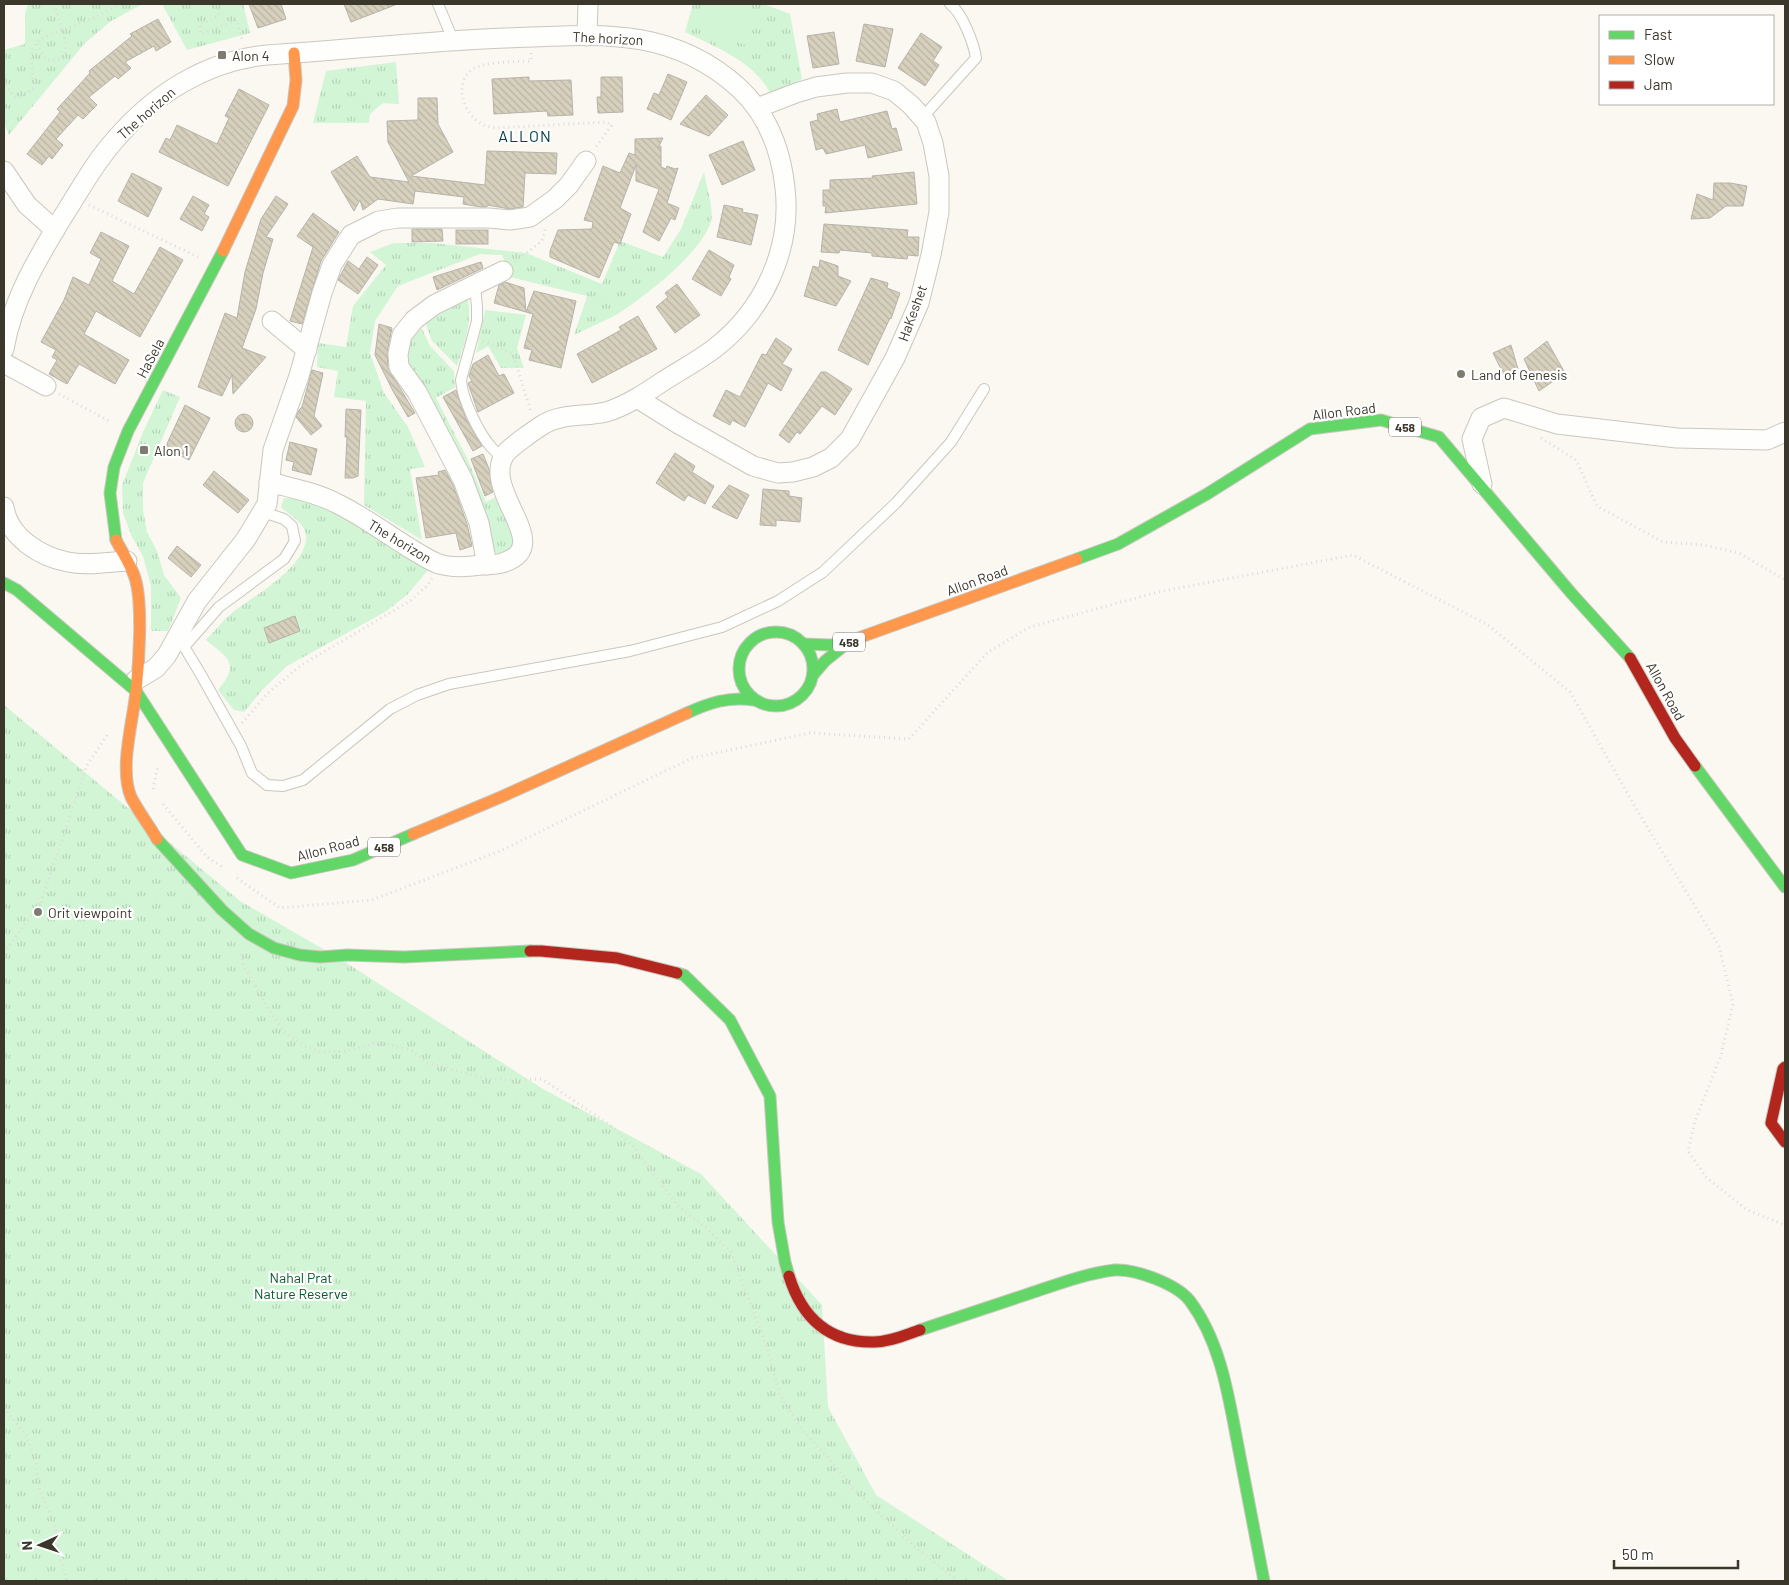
<svg xmlns="http://www.w3.org/2000/svg" width="1789" height="1585" font-family="Barlow,sans-serif">
<style>
.grass{fill:url(#grass-tufts)}
.garden{fill:#d2f5d6}
.building{fill:url(#building-back-hatch);stroke:#b6b3ab}
.lines{fill:none;stroke-linecap:round;stroke-linejoin:round}
.lane-casing{stroke:#cac7be;stroke-width:12}
.street-casing{stroke:#cac7be;stroke-width:21}
.fast-casing{stroke:#cac7be;stroke-width:13}
.slow-casing{stroke:#cac7be;stroke-width:13}
.jam-casing{stroke:#cac7be;stroke-width:13}
.path{stroke:#dcdbd8;stroke-width:3;stroke-dasharray:1 4;stroke-linecap:butt}
.lane{stroke:#fefefd;stroke-width:10}
.street{stroke:#fefefd;stroke-width:19}
.fast{stroke:#63d668;stroke-width:11}
.slow{stroke:#ff974d;stroke-width:11}
.jam{stroke:#b3261e;stroke-width:11}
.poi-dot{fill:#7e7b70;stroke:#fff;stroke-width:2}
.labels{text-anchor:middle;dominant-baseline:central;stroke-width:4.5;stroke-linejoin:round;paint-order:stroke}
.shield{fill:#fff;stroke:#76736b;stroke-width:1}
.shield-label{font-size:12px;font-weight:bold;fill:#3c372b}
.street-label{font-size:14px;fill:#3c372b;stroke:#fff}
.poi-label{font-size:14px;fill:#3c372b;stroke:#fff;text-anchor:start}
.park-label{font-size:14px;fill:#025a29;stroke:#fff}
.quarter-label{font-size:16px;letter-spacing:1px;fill:#03404d;stroke:#fff}
</style>
<defs>
<pattern id="grass-tufts" width="24" height="20" patternUnits="userSpaceOnUse" patternTransform="scale(1.25)"><rect width="24" height="20" fill="#d2f5d6"/><path d="M3 7l-1-3M5 7V3M7 7l1-3M15 17l-1-3M17 17v-4M19 17l1-3" fill="none" stroke="#b5d3b8"/></pattern>
<pattern id="building-back-hatch" width="6" height="6" patternUnits="userSpaceOnUse" patternTransform="scale(1.25)"><rect width="6" height="6" fill="#d7d0bd"/><path d="M-1 5l2 2M0 0l6 6M5-1l2 2" fill="none" stroke="#b9b3a3"/></pattern>
</defs>
<rect width="100%" height="100%" fill="#faf8f1"/>
<g class="grass">
<path d="M28 4H143L111 21 85 43 9 135 4 123V50L25 44V13Z"/>
<path d="M162 4H243L250 33 187 50Z"/>
<path d="M693 4H764L790 14 802 79 772 96C755 62 718 48 685 32Z"/>
<path d="M396 62 399 104 383 103 370 114 369 123H313L326 71Z"/>
<path d="M704 172C706 184 714 210 711 221 703 252 643 298 616 315 603 322 588 328 574 335L587 296 510 277 502 255 480 254 398 286 375 321 370 353 384 393 408 427 425 467 410 469 422 540 364 505 366 401 334 397 338 371 317 367 318 343 346 347 353 306 386 265 370 252 394 243H432L526 253 602 284 620 241 663 257 681 229Z"/>
<path d="M468 299C472 323 465 343 457 366L432 341 425 322Z"/>
<path d="M485 310 526 315 517 348 524 368H501L488 346 476 353Z"/>
<path d="M421 327 430 346 454 371 455 387 436 398 466 456 486 502 498 496C506 515 517 531 511 551L504 555 493 552 413 383 405 350 411 336Z"/>
<path d="M163 390 180 397 143 483V510L147 532 157 551 164 575 181 598 168 631H151V586L143 556 132 537 123 513 122 485 143 432Z"/>
<path d="M284 498C322 496 396 548 428 570L407 595 385 612 287 666 263 689 244 712 234 710 218 690C240 663 229 659 206 640 215 631 223 620 233 612 255 595 307 567 306 536 305 522 290 516 281 507Z"/>
<path d="M4 705 240 901 342 960 543 1089 701 1174 822 1305 828 1407 876 1495 1009 1581H4Z"/>
</g>
<path class="garden" d="M709 4H730L756 13 745 45 701 29Z"/>
<g class="building">
<path d="M249 4H281L286 19 258 28Z"/>
<path d="M344 4H395V5L351 22Z"/>
<path d="M158 19 171 42 156 51 154 46 125 62 131 68 118 79 115 76 89 97 97 105 83 119 78 115 56 139 63 145 52 159 49 156 42 165 27 154 60 112 57 109 90 73 89 71 132 36 130 34Z"/>
<path d="M864 24 893 29 885 67 856 61Z"/>
<path d="M834 32 839 64 813 68 807 36Z"/>
<path d="M921 33 942 47 933 61 939 65 925 86 898 68Z"/>
<path d="M668 74 687 82 671 120 647 109 654 93 659 95Z"/>
<path d="M529 77V81L571 80 573 115 548 116 547 111 494 114 492 79Z"/>
<path d="M601 77H622L623 112 598 113 597 97H601Z"/>
<path d="M239 89 269 105 228 186 159 152 166 138 170 140 177 125 217 144 229 118 225 116Z"/>
<path d="M706 95 728 115 709 136 680 124Z"/>
<path d="M418 98H437L438 124 453 152 411 176 485 185 487 151 557 153 556 174 525 173 523 207 510 209 487 205V207H481L463 204 464 197 415 191 413 204 378 199 363 210 360 200 354 211 331 172 357 156 370 177 409 182 388 142 387 121 418 120Z"/>
<path d="M837 109 840 122 887 111 892 129 896 128 902 150 868 158 865 145 826 154 823 148 816 150 810 122 818 120 817 114Z"/>
<path d="M663 138 658 148 661 146V167L666 169 667 166 675 169 678 168 667 203 679 208 675 220 671 218 659 241 643 232 659 189 636 181V165L620 208 631 214 620 244 614 242 599 278 550 257V251L558 230 592 229 593 222 584 220 603 166 620 173 629 153 635 155V139Z"/>
<path d="M743 141 755 170 722 185 709 155Z"/>
<path d="M914 172 917 204 825 213 826 206H823V190H830V180L873 178 872 176Z"/>
<path d="M132 173 162 188 148 217 118 201Z"/>
<path d="M1714 183H1730L1747 186 1743 206H1726L1710 218 1691 219 1697 194 1713 200Z"/>
<path d="M193 196 209 205 204 214 209 217 202 231 180 219Z"/>
<path d="M276 196 288 204 266 237 273 239 263 273 256 309 242 348 266 357 233 394 232 375 222 396 198 387 225 313 237 318 245 272 261 219Z"/>
<path d="M724 205 743 209 742 212 758 215 751 245 717 237Z"/>
<path d="M313 213 339 232 321 261 302 324 290 321 313 247 297 236Z"/>
<path d="M824 224 908 230 907 237H919L918 256 908 255 907 259 872 256V253L840 250 839 253 821 252Z"/>
<path d="M412 229H442L443 241 412 242Z"/>
<rect x="456" y="230" width="32" height="14"/>
<path d="M101 232 129 246 112 281 134 294 160 247 183 260 140 337 96 311 84 334 129 360 115 384 79 364 67 384 49 374 57 360 52 357 56 350 41 342 64 300 73 277 89 285 101 259 90 253Z"/>
<path d="M709 250 734 265 729 277 731 279 721 296 692 279Z"/>
<path d="M367 257 378 265 358 294 338 280 348 261 359 269Z"/>
<path d="M820 260 838 266V276L851 281 836 306 804 296 813 266 819 268Z"/>
<path d="M481 262 483 268 437 290 433 277Z"/>
<path d="M871 278 888 283 887 288 900 293 891 319 890 318 868 365 838 350Z"/>
<path d="M505 282 524 288 526 312 494 303 499 285Z"/>
<path d="M677 284 700 315 675 333 656 307 668 297 665 293Z"/>
<path d="M534 291 576 301 561 368 529 360 532 350 524 348 533 314 526 312Z"/>
<path d="M638 316 657 349 592 383 577 354 621 330 619 327Z"/>
<path d="M379 324 392 328 387 352 388 368 415 413 408 417 393 391 375 355Z"/>
<path d="M776 338 792 349 782 364 792 369 781 391 768 383 745 427 732 420 730 425 713 416 726 390 740 397 762 354 766 355Z"/>
<path d="M1547 341 1565 373 1539 391 1524 359Z"/>
<path d="M1511 345 1518 369 1505 377 1493 353Z"/>
<path d="M488 355 499 376 504 374 514 393 478 412 469 386 468 383 472 381 469 376 473 364Z"/>
<path d="M312 370 323 373 314 416 322 426 311 435 296 417 299 410 302 407Z"/>
<path d="M821 372H826L852 389 835 415 822 406 800 434 797 432 789 443 779 435Z"/>
<path d="M456 390 466 419 482 446 473 451 443 397Z"/>
<path d="M185 405 210 418 189 460 165 448Z"/>
<path d="M346 409 361 410 358 476 353 478H345L347 437H345Z"/>
<circle cx="244" cy="423" r="9"/>
<path d="M290 442 317 449 311 475 292 470 294 462 286 460Z"/>
<path d="M675 453 695 466 692 472 714 486 705 504 688 495 684 501 656 483Z"/>
<path d="M483 454 489 469 493 492 485 496 471 459Z"/>
<path d="M445 470 453 485 467 524 472 546 460 550 456 533 426 538 416 478 439 475 438 472Z"/>
<path d="M214 471 249 500 238 513 203 485Z"/>
<path d="M729 485 749 495 737 519 712 507Z"/>
<path d="M763 489 789 491V496L802 498 800 522 776 520V526L760 525Z"/>
<path d="M177 546 201 565 191 577 168 558Z"/>
<path d="M295 616 300 631 269 643 264 628Z"/>
</g>
<g class="lines">
<defs>
<g id="lane">
<path d="M438 4 453 40"/>
<path d="M922 118 976 58C974 44 962 12 950 4"/>
<path d="M475 285 477 307V321L461 380C462 399 479 434 492 448 495 452 500 455 503 459"/>
<path d="M177 635 200 673 241 746 252 773 267 785 283 786 303 780 390 709 417 695 449 684 630 651 722 627 778 601 823 572 896 503 951 442 984 389"/>
<path d="M184 647 219 607 284 559 295 541 292 526 284 519 263 512"/>
</g>
<g id="street">
<path d="M587 36 588 4"/>
<path d="M4 171 27 205 55 230"/>
<path d="M272 321 307 350"/>
<path d="M4 349C12 301 37 259 62 218 79 192 94 163 115 140 154 94 206 61 267 55 346 50 426 41 506 38 592 35 669 24 739 88 767 114 781 150 785 188 792 249 764 310 715 348 698 361 679 371 662 382 644 394 626 406 606 412 585 417 563 413 544 424 536 429 510 447 505 454 480 492 558 546 502 563 495 565 488 565 481 565 467 567 452 568 439 564 428 560 418 553 408 547 384 532 361 515 336 503 315 492 291 488 269 482"/>
<path d="M4 363 46 386"/>
<path d="M637 398 677 423 753 466 778 473 793 472 813 467 831 458 850 439 895 358 919 303 931 255 939 212V176L933 143 926 122 911 105 894 91 872 83H847L816 87 796 93 757 108"/>
<path d="M1482 484 1472 439 1481 418 1504 408 1557 424 1677 438 1767 440 1785 432"/>
<path d="M4 507C8 537 41 557 68 562 87 566 108 562 127 561"/>
<path d="M487 565 479 523 463 480 417 392 399 367 398 354 402 335 414 320 434 305 503 271"/>
<path d="M136 680 156 668 167 655 197 601 246 539 267 504 273 450 299 376 322 293 332 265 351 235 379 221 398 218H489L510 220 530 217 555 199 569 185 586 161"/>
</g>
<g id="fast">
<path d="M116 540 110 493 114 467 128 431 223 251"/>
<path d="M1077 559 1118 544 1207 494 1310 429 1381 420 1439 437 1572 594 1630 658"/>
<path d="M4 583 17 590 136 691 242 855 291 873 353 860 413 834"/>
<circle cx="776" cy="669" r="37"/>
<path d="M804 644 831 645 850 641 825 661 813 675"/>
<path d="M687 713C709 703 729 696 754 700"/>
<path d="M1695 766 1785 887"/>
<path d="M157 839 222 910 249 934 274 948 300 955 320 957 347 955 404 957 530 951"/>
<path d="M677 973 684 975 730 1020 770 1096 778 1222 785 1262 789 1276"/>
<path d="M920 1330C957 1318 994 1305 1031 1293 1058 1284 1087 1273 1115 1270 1136 1269 1177 1284 1190 1301 1222 1344 1229 1400 1239 1451 1247 1494 1256 1538 1264 1581"/>
</g>
<g id="slow">
<path d="M223 251 293 106 296 80 294 53"/>
<path d="M116 540C122 552 131 565 135 578 143 603 139 664 136 691 133 722 119 768 131 797 138 811 149 825 157 839"/>
<path d="M850 641 1077 559"/>
<path d="M413 834 501 797 687 713"/>
</g>
<g id="jam">
<path d="M1630 658 1675 738 1695 766"/>
<path d="M530 951H541L617 958 677 973"/>
<path d="M1785 1067 1783 1069 1771 1123 1785 1142"/>
<path d="M789 1276C802 1318 829 1343 874 1342 890 1342 905 1335 920 1330"/>
</g>
</defs>
<use href="#lane" class="lane-casing"/>
<use href="#street" class="street-casing"/>
<use href="#fast" class="fast-casing"/>
<use href="#slow" class="slow-casing"/>
<use href="#jam" class="jam-casing"/>
<g class="path">
<path d="M218 4 219 16 199 25 201 34 237 20 243 42"/>
<path d="M37 44 43 56 51 61 60 60 65 53 66 42 54 4"/>
<path d="M531 53V61C516 62 486 61 473 69 455 81 461 107 476 120 482 125 489 127 497 128L606 122 612 125 595 148"/>
<path d="M4 80C11 97 19 104 34 87L31 58 32 50 36 43 44 37 94 18 120 4"/>
<path d="M89 205 198 257"/>
<path d="M515 262 542 241 546 227"/>
<path d="M483 341 513 354 531 412"/>
<path d="M59 394 111 422"/>
<path d="M1541 438 1576 460 1597 506 1663 542 1704 545 1739 553 1785 580"/>
<path d="M242 723 268 693 300 666 410 601 428 585 432 578"/>
<path d="M153 789 158 766"/>
<path d="M163 804 207 857 224 868"/>
<path d="M237 878 280 908 372 900 500 851 692 758 810 733 909 739 988 652 1030 627 1158 592 1353 555 1488 625 1570 692 1637 810 1719 946 1733 1004 1721 1055 1695 1121 1688 1151 1706 1177 1747 1210 1785 1225"/>
<path d="M38 912 86 767 107 735"/>
<path d="M4 953 40 903"/>
<path d="M241 954 243 964 269 1010 283 1031 305 1046 320 1052 346 1051 377 1042 411 1050 427 1063 484 1078 509 1080 542 1079 610 1125 633 1146 678 1206 705 1227 731 1252 767 1347 780 1395 803 1431 829 1459 854 1489 914 1546 958 1581"/>
<path d="M4 1408 27 1436 36 1464 40 1490 55 1527 60 1559 67 1581"/>
</g>
<use href="#lane" class="lane"/>
<use href="#street" class="street"/>
<use href="#fast" class="fast"/>
<use href="#slow" class="slow"/>
<use href="#jam" class="jam"/>
</g>
<g class="poi-dot">
<rect x="217" y="50" width="10" height="10" rx="2.5"/>
<circle cx="1461" cy="374" r="5"/>
<rect x="139" y="445" width="10" height="10" rx="2.5"/>
<circle cx="38" cy="912" r="5"/>
</g>
<g class="labels">
<g class="shield">
<rect x="1389" y="417.5" width="32" height="19" rx="4"/>
<rect x="833" y="632.5" width="32" height="19" rx="4"/>
<rect x="368" y="837.5" width="32" height="19" rx="4"/>
</g>
<g class="shield-label">
<text x="1405" y="427">458</text>
<text x="849" y="642">458</text>
<text x="384" y="847">458</text>
</g>
<g class="street-label">
<text transform="translate(608 38) rotate(3)">The horizon</text>
<text transform="translate(146 113) rotate(-41)">The horizon</text>
<text transform="translate(912 313) rotate(-70)">HaKeshet</text>
<text transform="translate(150 358) rotate(-62)">HaSela</text>
<text transform="translate(1344 411) rotate(-7)">Allon Road</text>
<text transform="translate(400 541) rotate(31)">The horizon</text>
<text transform="translate(977 580) rotate(-20)">Allon Road</text>
<text transform="translate(1666 691) rotate(61)">Allon Road</text>
<text transform="translate(328 848) rotate(-15)">Allon Road</text>
</g>
<g class="poi-label">
<text x="232" y="55">Alon 4</text>
<text x="1471" y="374">Land of Genesis</text>
<text x="154" y="450">Alon 1</text>
<text x="48" y="912">Orit viewpoint</text>
</g>
<g class="park-label">
<text x="301" y="1277">Nahal Prat<tspan x="301" dy="16">Nature Reserve</tspan></text>
</g>
<g class="quarter-label">
<text x="525" y="135">ALLON</text>
</g>
</g>
<rect width="1789" height="1585" fill="none" stroke="#3c372b" stroke-width="10"/>
<rect x="1599" y="15" width="175" height="90" fill="#ffffff" stroke="#b1afaa"/>
<rect x="1609" y="31" width="25" height="8" fill="#63d668" stroke="#b1afaa"/>
<text x="1644" y="40" font-size="15" fill="#3c372b">Fast</text>
<rect x="1609" y="56" width="25" height="8" fill="#ff974d" stroke="#b1afaa"/>
<text x="1644" y="65" font-size="15" fill="#3c372b">Slow</text>
<rect x="1609" y="81" width="25" height="8" fill="#b3261e" stroke="#b1afaa"/>
<text x="1644" y="90" font-size="15" fill="#3c372b">Jam</text>
<g transform="translate(40 1545) rotate(267)" stroke="#ffffff" stroke-width="4" paint-order="stroke">
<path d="M0-4L9 19L0 12L-9 19Z" fill="#3c372b"/>
<text y="-8" font-size="14" font-weight="bold" text-anchor="middle" fill="#3c372b">N</text>
</g>
<path d="M1614 1560v8h124v-8" fill="none" stroke="#3c372b" stroke-width="2.5"/>
<text x="1622" y="1560" font-size="15" fill="#3c372b" stroke="#ffffff" stroke-width="4" paint-order="stroke">50 m</text>
</svg>
